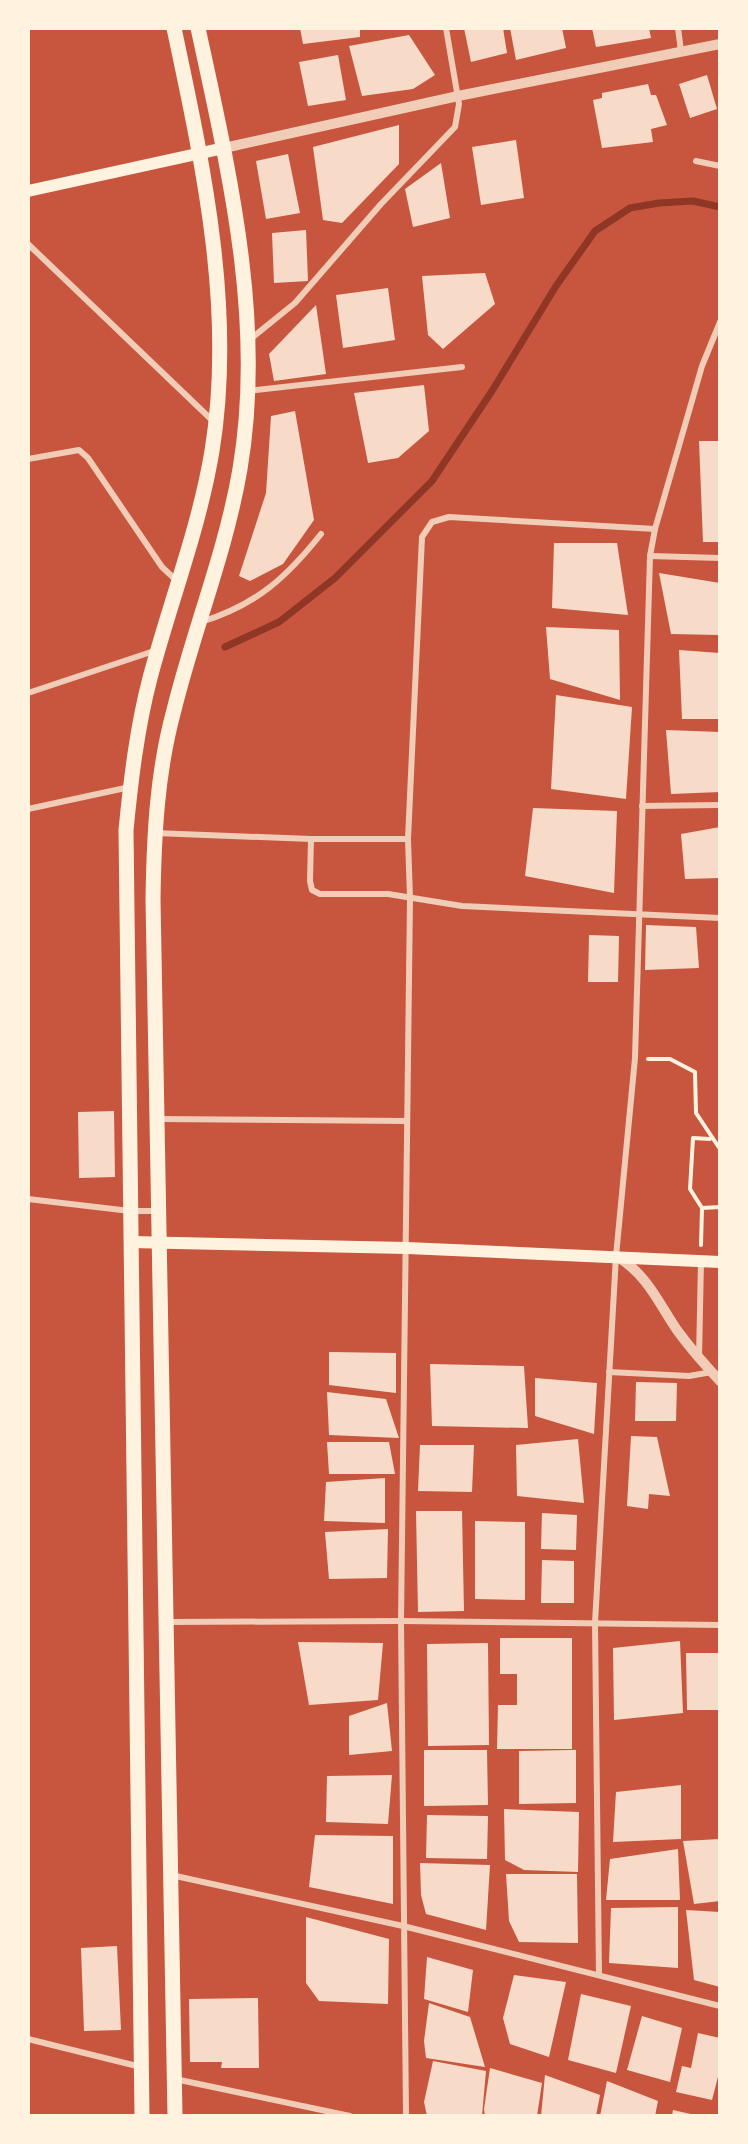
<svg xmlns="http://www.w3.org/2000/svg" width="748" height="2144" font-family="Commissioner,sans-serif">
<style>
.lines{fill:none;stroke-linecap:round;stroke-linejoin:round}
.stream{stroke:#8f3625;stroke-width:7}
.building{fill:#f7dbc8}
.path{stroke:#fff3e0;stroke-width:4}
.minor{stroke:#f1ccb7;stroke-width:6}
.tertiary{stroke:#f1ccb7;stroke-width:10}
.secondary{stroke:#fff3e0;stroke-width:12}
.primary{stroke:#fff3e0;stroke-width:15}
</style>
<rect width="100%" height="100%" fill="#c8553d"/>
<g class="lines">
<path class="stream" d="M225 647 279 622 335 578 432 481 492 391 556 286 595 231 630 208 659 203 693 201 720 207"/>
</g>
<g class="building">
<path d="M300 28H360V37L303 44Z"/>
<path d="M464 28H503L507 53 471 62Z"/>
<path d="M510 28H562L566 48 516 60Z"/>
<path d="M592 28H649L651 38 596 47Z"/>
<path d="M409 35 435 75 413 89 362 96 349 46Z"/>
<path d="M338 55 346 100 308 106 299 62Z"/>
<path d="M707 75 717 109 690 118 679 84Z"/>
<path d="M648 84 651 95H656L667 125 651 129 653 142 602 148 593 100 602 98V93Z"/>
<path d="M399 125V164L342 223 323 220 313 147Z"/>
<path d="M516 140 524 198 481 205 472 147Z"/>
<path d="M288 154 300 213 266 219 256 161Z"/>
<path d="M441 163 450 218 413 227 405 189Z"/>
<path d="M306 230 308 281 274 283 272 233Z"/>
<path d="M485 273 495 304 443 349 428 335 422 276Z"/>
<path d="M388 288 395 340 343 348 336 295Z"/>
<path d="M316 305 326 374 274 381 269 354Z"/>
<path d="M424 385 429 431 398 458 368 463 354 393Z"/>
<path d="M295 411 314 520 283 564 250 581 239 576 266 493 271 416Z"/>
<path d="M699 441H720V542H703Z"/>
<path d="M554 543H617L628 615 552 608Z"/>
<path d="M659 573 720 583 718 635 671 634Z"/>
<path d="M546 627 619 630 620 700 550 679Z"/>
<path d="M679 650 720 653V719H682Z"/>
<path d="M556 695 632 707 626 799 551 789Z"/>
<path d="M666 730 720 732V792L671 794Z"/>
<path d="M533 808 617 811 614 893 525 876Z"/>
<path d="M720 827V878L685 879 681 834Z"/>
<path d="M646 925 696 927 699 968 645 970Z"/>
<path d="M589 935 619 936 618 982H588Z"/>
<path d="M114 1111 115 1177 79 1178 78 1112Z"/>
<path d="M329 1352 396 1353V1393L329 1385Z"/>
<path d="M430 1364 524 1366 528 1428 432 1426Z"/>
<path d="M535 1378 597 1383 594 1434 535 1416Z"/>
<path d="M636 1382 677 1383 676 1421H635Z"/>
<path d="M327 1392 386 1399 399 1438 329 1435Z"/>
<path d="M631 1436 657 1437 670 1496 649 1494 648 1509 627 1506Z"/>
<path d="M578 1439 584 1503 517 1496 516 1445Z"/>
<path d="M327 1442H389L395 1474H329Z"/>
<path d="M420 1445H474L472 1492 418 1491Z"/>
<path d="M385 1478V1523L324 1521 326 1482Z"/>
<path d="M416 1511H462L464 1611 418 1612Z"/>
<path d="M542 1513 577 1515 576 1550 541 1549Z"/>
<path d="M475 1521 525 1522V1600L475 1599Z"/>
<path d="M388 1529 387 1578 329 1579 325 1532Z"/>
<path d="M542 1560 574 1561V1603H541Z"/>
<path d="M500 1638H572V1749H497L498 1705H517V1674H500Z"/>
<path d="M680 1641 683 1713 614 1720 613 1648Z"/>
<path d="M298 1642 383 1643 378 1700 309 1705Z"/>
<path d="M488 1643 489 1745 428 1746 427 1644Z"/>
<path d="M686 1653H720V1710H687Z"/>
<path d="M387 1703 392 1751 349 1755V1716Z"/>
<path d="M424 1750H487L488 1805 424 1806Z"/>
<path d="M572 1750H576V1803L519 1804V1751Z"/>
<path d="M392 1775 388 1824 326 1822 327 1776Z"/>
<path d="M681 1785V1839L613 1842 616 1792Z"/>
<path d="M504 1809 579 1812 578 1872 524 1870 505 1860Z"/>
<path d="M427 1815 488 1816 487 1859 426 1858Z"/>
<path d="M315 1835 393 1836V1904L309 1887Z"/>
<path d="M720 1839V1901L694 1904 683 1841Z"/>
<path d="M678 1849 680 1900H606L610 1859Z"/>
<path d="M420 1863 490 1865 486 1930 426 1914 421 1895Z"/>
<path d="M506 1874H577L578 1943 519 1942 509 1921Z"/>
<path d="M678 1907V1968L609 1963 611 1908Z"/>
<path d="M686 1910 720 1912V1987L694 1980Z"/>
<path d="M306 1917 389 1939 388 2004 319 2001 306 1983Z"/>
<path d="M117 1946 121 2030 84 2031 81 1948Z"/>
<path d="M427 1957 473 1970 468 2012 424 1999Z"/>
<path d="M514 1975 566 1982 549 2057 510 2044 503 2018Z"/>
<path d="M581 1994 631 2006 616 2073 568 2060Z"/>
<path d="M258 1998 259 2068H221L222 2062H190L189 1999Z"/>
<path d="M429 2003 470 2017 485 2067 426 2058 424 2041Z"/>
<path d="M642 2016 682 2028 670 2082 627 2070Z"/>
<path d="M698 2033 720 2038V2069L712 2100 676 2092 682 2066 691 2068Z"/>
<path d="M433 2061 486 2071 482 2116H427L424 2102Z"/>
<path d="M490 2068 542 2083 537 2116H485L484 2109Z"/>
<path d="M545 2075 600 2095 596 2116H541Z"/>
<path d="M607 2081 658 2101 655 2116H600Z"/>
<path d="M673 2110 695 2115V2116H672Z"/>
</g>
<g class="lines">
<g class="path">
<path d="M648 1059H670L695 1072 696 1113 720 1149"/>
<path d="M702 1208 690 1189 693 1138 710 1139"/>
<path d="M701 1245 702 1208 720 1207"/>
</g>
<g class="minor">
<path d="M678 28 681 51"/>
<path d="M696 161 720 166"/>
<path d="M28 244 214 422"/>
<path d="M248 341 295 303 381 204 455 127 459 104 446 28"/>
<path d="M248 391 462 367"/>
<path d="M28 459 79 450 88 458 162 567 177 581"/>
<path d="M650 556 720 558"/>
<path d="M201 622C256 605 286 578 321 534"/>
<path d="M28 693 154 651"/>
<path d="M642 806 720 805"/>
<path d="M28 809 130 787"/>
<path d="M155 833 311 839H408"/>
<path d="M311 839 310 881 312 890 320 894H388L462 906 720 918"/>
<path d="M158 1119 407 1121"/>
<path d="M28 1199 130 1211H158"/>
<path d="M699 1358 701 1261"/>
<path d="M609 1372 689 1376 712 1372"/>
<path d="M167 1622 401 1621 720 1625"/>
<path d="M171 1875 403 1926 720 2006"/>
<path d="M599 1975 595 1623 616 1256 635 1058 650 556 655 529 702 366 720 322"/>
<path d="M28 2039 141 2067"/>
<path d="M175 2079 350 2116"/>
<path d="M406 2116 401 1621 410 898 408 839 422 537 432 522 449 517 655 529"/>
</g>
<g class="tertiary">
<path d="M224 148 458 96 720 44"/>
<path d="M618 1257C648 1276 658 1302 677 1330 690 1348 705 1365 720 1381"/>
</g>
<g class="secondary">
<path d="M28 191 224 148"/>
<path d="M131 1242 407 1248 720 1262"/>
</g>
<g class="primary">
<path d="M142 2116 126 830C131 779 137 728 150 678 170 602 199 529 212 451 235 310 203 165 174 28"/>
<path d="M175 2116 153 899C154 835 157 772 174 710 194 629 226 551 240 469 265 321 229 172 198 28"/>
</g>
</g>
<rect width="748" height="2144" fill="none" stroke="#fff3e0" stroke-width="60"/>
</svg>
